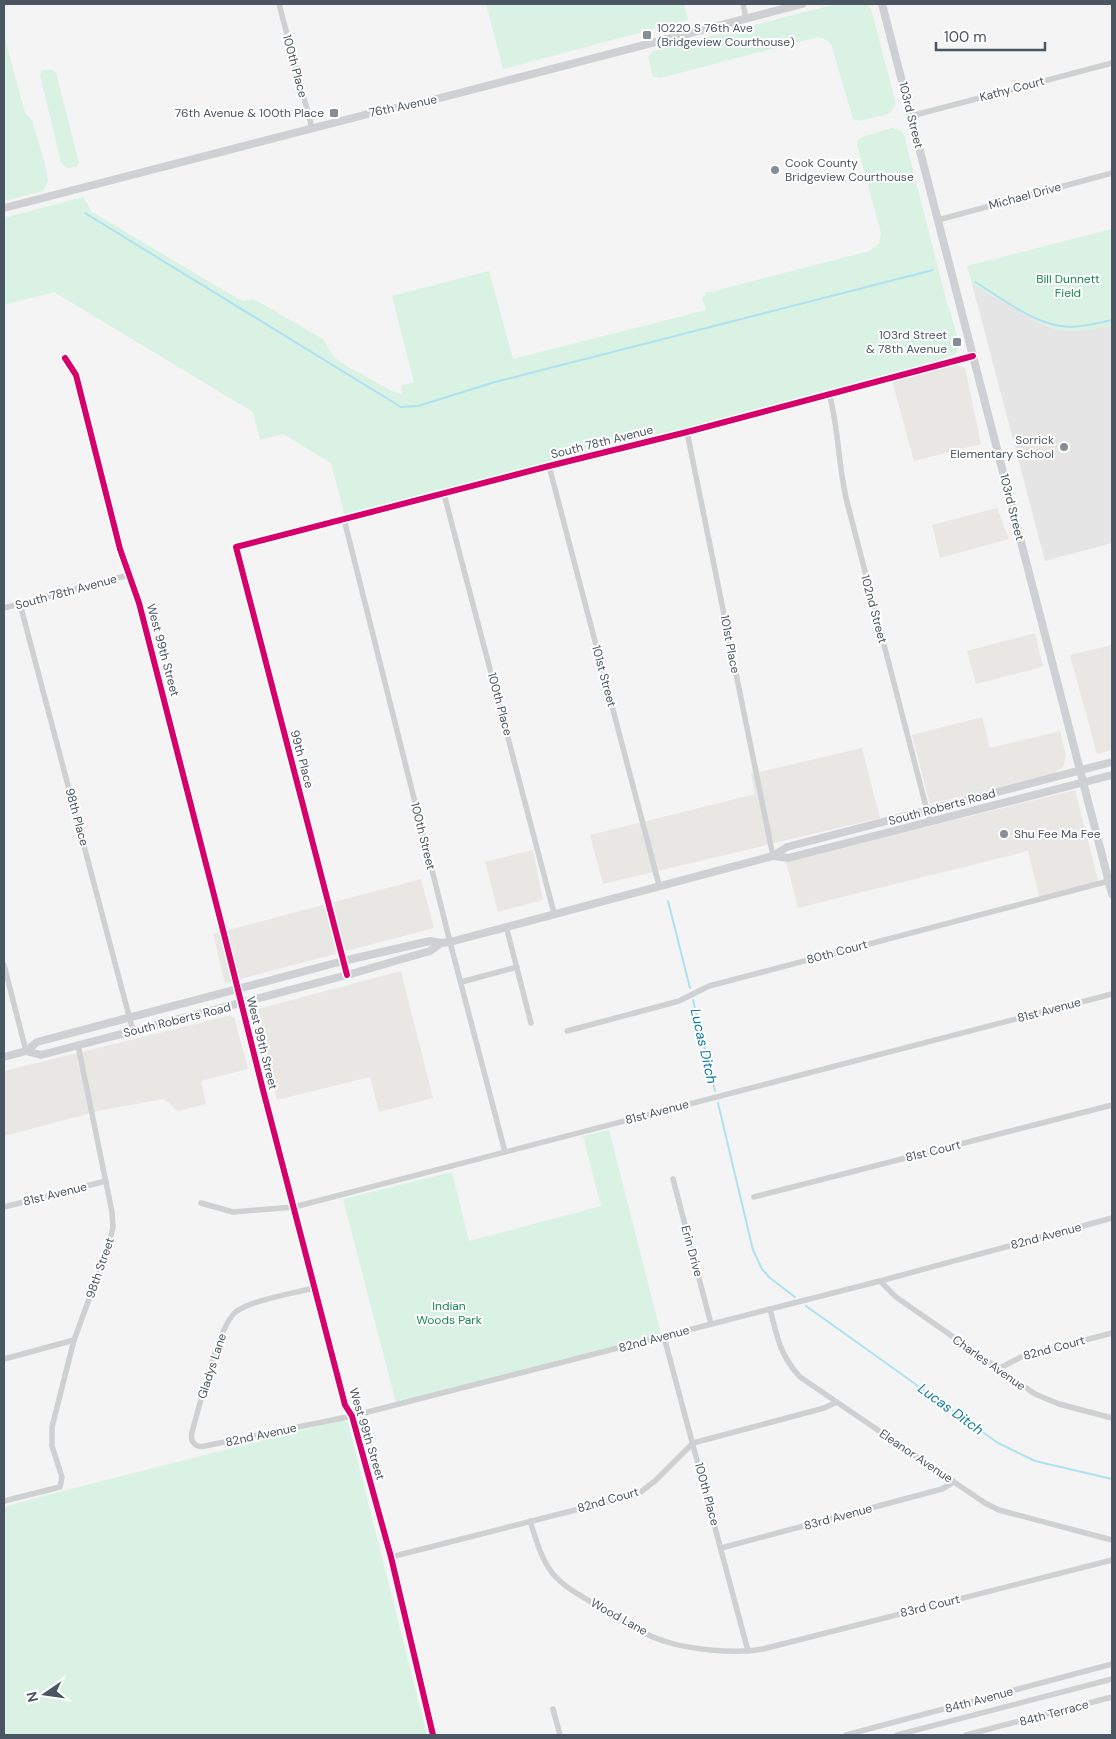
<svg xmlns="http://www.w3.org/2000/svg" width="1116" height="1739" font-family="'DM Sans',sans-serif">
<style>
.commercial{fill:#e8e7e3}
.education{fill:#e6e5e6}
.green{fill:#d9f2e3}
.lines{fill:none;stroke-linecap:round;stroke-linejoin:round}
.stream{stroke:#aee2f0;stroke-width:2}
.street{stroke:#ced0d2;stroke-width:5.5}
.secondary{stroke:#ced0d4;stroke-width:8}
.cycleway-casing{stroke:#fff;stroke-width:9}
.cycleway{stroke:#d6006c;stroke-width:6}
.poi-dot{fill:#868d94;stroke:#fff;stroke-width:2}
.labels{text-anchor:middle;dominant-baseline:central;stroke-width:4;stroke-linejoin:round;paint-order:stroke}
.poi-label{font-size:12px;fill:#4a5661;stroke:#fff;text-anchor:start}
.street-label{font-size:12px;fill:#4a5661;stroke:#fff}
.park-label{font-size:12px;fill:#17864f;stroke:#fff}
.water-label{font-size:14px;font-style:italic;fill:#0c7c9b;stroke:#fff}
</style>
<rect width="100%" height="100%" fill="#f4f4f4"/>
<g class="commercial">
<path d="M954 364 965 368 981 444 914 461 892 380Z"/>
<path d="M997 508 1009 539 940 558 932 525Z"/>
<path d="M1035 633 1043 667 976 684 967 651Z"/>
<path d="M1112 645V750L1097 754 1070 655Z"/>
<path d="M982 717 990 748 1060 731 1066 756 1063 767 1055 773 930 804 912 735Z"/>
<path d="M862 748 880 818 603 884 590 835 755 794 751 774Z"/>
<path d="M1075 790 1099 884 1040 899 1028 851 798 908 786 862Z"/>
<path d="M533 850 543 900 498 912 485 862Z"/>
<path d="M421 879 434 928 225 983 213 934Z"/>
<path d="M401 971 433 1098 379 1112 370 1077 277 1100 254 1010Z"/>
<path d="M228 1016 234 1017 248 1069 201 1081 206 1104 178 1111 164 1099 102 1110 4 1136V1071Z"/>
</g>
<path class="education" d="M972 284 1044 325 1058 330 1077 331 1112 326V543L1045 561Z"/>
<g class="green">
<path d="M486 4H684L688 20 503 69Z"/>
<path d="M836 4H868L871 9 896 104 892 111 888 114 859 121 853 119 831 44 823 38 818 37 660 78 653 77 648 57 653 51Z"/>
<path d="M4 39H5L25 113 32 120 46 168 48 181 43 191 4 201Z"/>
<path d="M43 70H52L56 73 79 163 76 167C69 168 65 169 61 162L40 75V73Z"/>
<path d="M892 128 902 131 904 135 948 307H949L959 344 957 353 943 359 714 422 345 516 331 463 283 434 260 440 253 412 54 292 4 305V218L83 197 92 212 242 301 254 299 323 339 335 358 350 368 392 391 403 395 401 386 414 382 392 296 489 271 513 359 706 310 702 297 706 296 705 292H711L869 251 879 244 881 233 857 145 858 140 862 137Z"/>
<path d="M1112 229V326L1077 331 1058 330 1044 325 972 284 967 266Z"/>
<path d="M609 1130 661 1334 396 1403 343 1199 452 1172 469 1241 601 1206 583 1136Z"/>
<path d="M343 1420 348 1423 427 1735H4V1507L55 1493Z"/>
</g>
<g class="lines">
<g class="stream">
<path d="M85 213 401 407 418 406 495 382 933 270"/>
<path d="M975 282C1004 299 1035 326 1070 327 1084 327 1098 323 1112 320"/>
<path d="M668 901 690 988"/>
<path d="M693 1000 715 1091"/>
<path d="M718 1103 753 1250 762 1269 770 1278 795 1297"/>
<path d="M806 1306 998 1443 1035 1461 1112 1479"/>
</g>
<g class="street">
<path d="M279 4 312 128"/>
<path d="M743 4 746 18"/>
<path d="M911 116 1112 63"/>
<path d="M938 220 1112 173"/>
<path d="M65 358 76 375 120 549 139 603 224 934 263 1090 345 1405 352 1416 391 1557 433 1735"/>
<path d="M829 393C839 429 838 466 847 502L930 822"/>
<path d="M687 432 773 856"/>
<path d="M549 466 659 885"/>
<path d="M444 494 554 913"/>
<path d="M344 519 450 942 505 1152"/>
<path d="M20 604 133 1031"/>
<path d="M4 608 129 575"/>
<path d="M506 926 531 1023"/>
<path d="M4 965 26 1051"/>
<path d="M347 975 236 547 549 466 687 432 973 356"/>
<path d="M461 982 517 967"/>
<path d="M567 1031 668 1004 679 1001 709 986 1109 881"/>
<path d="M673 1179 711 1324"/>
<path d="M754 1197 1112 1105"/>
<path d="M201 1203 233 1212 294 1207 1112 994"/>
<path d="M4 1207 106 1181"/>
<path d="M880 1281 896 1297 1035 1394 1059 1404 1112 1418"/>
<path d="M314 1288C294 1293 253 1300 237 1311 219 1322 199 1408 192 1432 190 1442 195 1448 205 1446L352 1416 880 1281 1112 1218"/>
<path d="M770 1309C777 1337 780 1355 800 1377L954 1482 985 1503 999 1510 1112 1540"/>
<path d="M664 1337 748 1651"/>
<path d="M4 1359 74 1340"/>
<path d="M998 1369 1021 1357 1112 1333"/>
<path d="M4 1501 60 1487 62 1477 52 1446V1427L74 1340 108 1248 113 1227 112 1212 78 1045"/>
<path d="M530 1521C536 1539 541 1559 553 1574 566 1589 583 1597 600 1607 620 1619 641 1634 664 1641 691 1650 735 1654 763 1649L1112 1560"/>
<path d="M721 1548 942 1489 954 1482"/>
<path d="M391 1557 638 1494 655 1481 693 1443 824 1408 837 1402"/>
<path d="M553 1709 560 1735"/>
<path d="M846 1735 1112 1664"/>
<path d="M897 1735 1112 1679"/>
<path d="M966 1735 1112 1697"/>
</g>
<g class="secondary">
<path d="M882 4 1112 894"/>
<path d="M4 208 372 113 413 105 802 4"/>
<path d="M773 856 788 858 1112 775"/>
<path d="M26 1051 41 1055 347 975 430 951 441 943"/>
<path d="M4 1057 26 1051 37 1042 343 961 430 941 441 943 450 942 773 856 787 847 1112 762"/>
</g>
<defs>
<g id="cycleway">
<path d="M65 358 76 375 120 549 139 603 224 934 263 1090 345 1405 352 1416 391 1557 433 1735"/>
<path d="M347 975 236 547 549 466 687 432 973 356"/>
</g>
</defs>
<use href="#cycleway" class="cycleway-casing"/>
<use href="#cycleway" class="cycleway"/>
</g>
<g class="poi-dot">
<rect x="642" y="30" width="10" height="10" rx="2.5"/>
<rect x="329" y="108" width="10" height="10" rx="2.5"/>
<circle cx="775" cy="170" r="5"/>
<rect x="952" y="337" width="10" height="10" rx="2.5"/>
<circle cx="1064" cy="447" r="5"/>
<circle cx="1004" cy="834" r="5"/>
</g>
<g class="labels">
<g class="poi-label">
<text x="657" y="28">10220 S 76th Ave<tspan x="657" dy="14">(Bridgeview Courthouse)</tspan></text>
<text x="324" y="113" text-anchor="end">76th Avenue &amp; 100th Place</text>
<text x="785" y="163">Cook County<tspan x="785" dy="14">Bridgeview Courthouse</tspan></text>
<text x="947" y="335" text-anchor="end">103rd Street<tspan x="947" dy="14">&amp; 78th Avenue</tspan></text>
<text x="1054" y="440" text-anchor="end">Sorrick<tspan x="1054" dy="14">Elementary School</tspan></text>
<text x="1014" y="834">Shu Fee Ma Fee</text>
</g>
<g class="street-label">
<text transform="translate(295 66) rotate(75)">100th Place</text>
<text transform="translate(1012 89) rotate(-15)">Kathy Court</text>
<text transform="translate(403 106) rotate(-12)">76th Avenue</text>
<text transform="translate(911 115) rotate(76)">103rd Street</text>
<text transform="translate(1025 196) rotate(-15)">Michael Drive</text>
<text transform="translate(602 442) rotate(-14)">South 78th Avenue</text>
<text transform="translate(1012 507) rotate(76)">103rd Street</text>
<text transform="translate(66 592) rotate(-15)">South 78th Avenue</text>
<text transform="translate(874 609) rotate(75)">102nd Street</text>
<text transform="translate(730 644) rotate(79)">101st Place</text>
<text transform="translate(163 650) rotate(75)">West 99th Street</text>
<text transform="translate(604 676) rotate(75)">101st Street</text>
<text transform="translate(500 704) rotate(75)">100th Place</text>
<text transform="translate(302 759) rotate(75)">99th Place</text>
<text transform="translate(942 807) rotate(-15)">South Roberts Road</text>
<text transform="translate(77 817) rotate(75)">98th Place</text>
<text transform="translate(423 836) rotate(76)">100th Street</text>
<text transform="translate(837 952) rotate(-15)">80th Court</text>
<text transform="translate(1049 1010) rotate(-15)">81st Avenue</text>
<text transform="translate(177 1020) rotate(-14)">South Roberts Road</text>
<text transform="translate(262 1043) rotate(76)">West 99th Street</text>
<text transform="translate(657 1112) rotate(-15)">81st Avenue</text>
<text transform="translate(933 1151) rotate(-14)">81st Court</text>
<text transform="translate(55 1194) rotate(-14)">81st Avenue</text>
<text transform="translate(1046 1236) rotate(-15)">82nd Avenue</text>
<text transform="translate(692 1251) rotate(75)">Erin Drive</text>
<text transform="translate(100 1268) rotate(-71)">98th Street</text>
<text transform="translate(654 1339) rotate(-15)">82nd Avenue</text>
<text transform="translate(1054 1348) rotate(-15)">82nd Court</text>
<text transform="translate(989 1363) rotate(35)">Charles Avenue</text>
<text transform="translate(212 1366) rotate(-72)">Gladys Lane</text>
<text transform="translate(367 1434) rotate(73)">West 99th Street</text>
<text transform="translate(261 1435) rotate(-12)">82nd Avenue</text>
<text transform="translate(916 1456) rotate(34)">Eleanor Avenue</text>
<text transform="translate(707 1494) rotate(75)">100th Place</text>
<text transform="translate(608 1500) rotate(-16)">82nd Court</text>
<text transform="translate(838 1517) rotate(-15)">83rd Avenue</text>
<text transform="translate(930 1606) rotate(-14)">83rd Court</text>
<text transform="translate(619 1617) rotate(29)">Wood Lane</text>
<text transform="translate(979 1700) rotate(-15)">84th Avenue</text>
<text transform="translate(1054 1713) rotate(-15)">84th Terrace</text>
</g>
<g class="park-label">
<text x="1068" y="279">Bill Dunnett<tspan x="1068" dy="14">Field</tspan></text>
<text x="449" y="1306">Indian<tspan x="449" dy="14">Woods Park</tspan></text>
</g>
<g class="water-label">
<text transform="translate(704 1046) rotate(77)">Lucas Ditch</text>
<text transform="translate(951 1409) rotate(36)">Lucas Ditch</text>
</g>
</g>
<rect width="1116" height="1739" fill="none" stroke="#4a5661" stroke-width="10"/>
<g transform="translate(45 1694) rotate(257)" stroke="#ffffff" stroke-width="4" paint-order="stroke">
<path d="M0-4L9 19L0 12L-9 19Z" fill="#4a5661"/>
<text y="-8" font-size="14" font-weight="bold" text-anchor="middle" fill="#4a5661">N</text>
</g>
<path d="M936 42v8h109v-8" fill="none" stroke="#4a5661" stroke-width="2.5"/>
<text x="944" y="42" font-size="15" fill="#4a5661" stroke="#ffffff" stroke-width="4" paint-order="stroke">100 m</text>
</svg>
